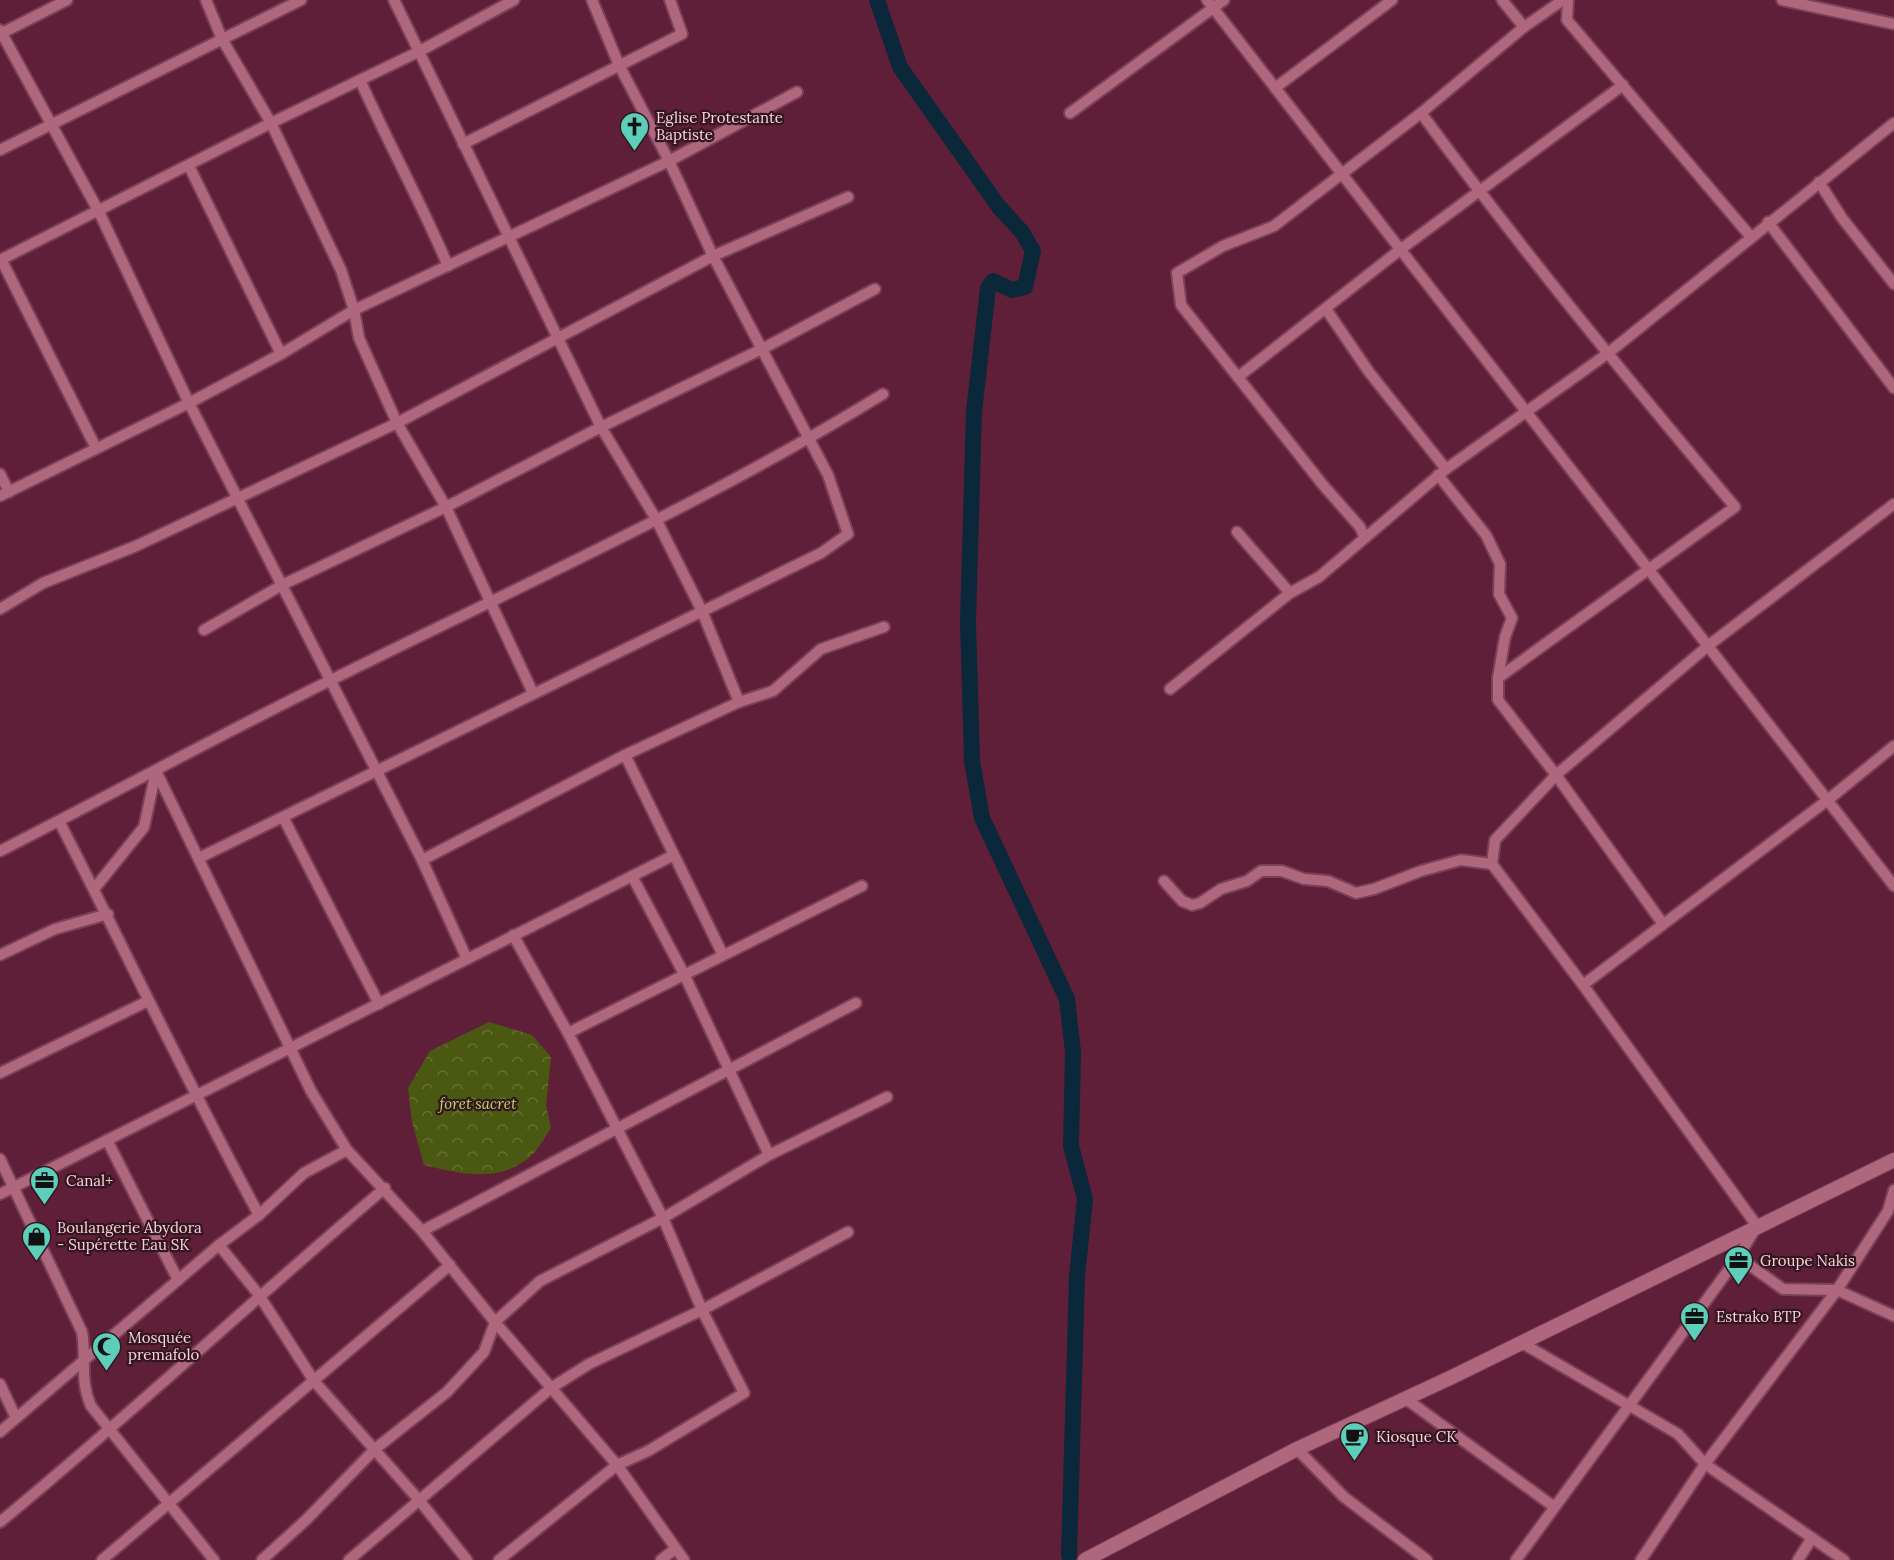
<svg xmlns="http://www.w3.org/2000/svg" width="1894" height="1560" font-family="Lora,serif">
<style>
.forest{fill:url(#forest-crowns)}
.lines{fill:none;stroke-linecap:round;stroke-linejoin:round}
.river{stroke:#0a283a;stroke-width:16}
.street-casing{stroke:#7a4058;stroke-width:14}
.secondary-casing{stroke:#7a4058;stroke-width:16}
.street{stroke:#af677e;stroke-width:10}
.secondary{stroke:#af677e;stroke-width:14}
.labels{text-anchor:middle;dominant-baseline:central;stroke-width:4.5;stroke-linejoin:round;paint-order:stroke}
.poi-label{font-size:15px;fill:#fbd2dd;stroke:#331620;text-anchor:start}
.park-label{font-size:15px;font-style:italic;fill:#bed75c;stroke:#331620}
</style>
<defs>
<pattern id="forest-crowns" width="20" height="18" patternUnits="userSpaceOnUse" patternTransform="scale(1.5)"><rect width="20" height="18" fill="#4b5812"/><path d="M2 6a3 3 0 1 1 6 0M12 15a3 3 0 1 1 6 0" fill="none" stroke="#666f34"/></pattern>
</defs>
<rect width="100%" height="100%" fill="#601f38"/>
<path class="forest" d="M489 1022 532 1035 551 1057 546 1105 551 1128C545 1137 539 1148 532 1155 500 1184 461 1174 424 1165L412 1122 408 1088 430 1051Z"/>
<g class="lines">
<path class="river" d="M877 0 900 67 999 207 1022 232 1033 251 1025 287 1012 290 993 281 988 288 974 412 968 622 972 761 982 818 1067 999 1073 1052 1071 1146 1085 1199 1077 1276 1069 1555"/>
<defs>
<g id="street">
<path d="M206 0 222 39 271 123 341 270 354 310 359 338 397 423 446 507 533 693"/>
<path d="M394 0 601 427 656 519 702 611 739 702"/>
<path d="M1207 0 1894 886"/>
<path d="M1502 0 1524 27"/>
<path d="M1568 0 1567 20 1751 237"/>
<path d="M1782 0 1894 24"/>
<path d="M0 30 99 212 189 403 422 860 467 959"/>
<path d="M0 34 67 0"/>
<path d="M360 80C388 143 421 202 448 266"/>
<path d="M1275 88 1392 0"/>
<path d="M1070 113 1224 0"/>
<path d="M1421 113C1521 249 1627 378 1735 507L1498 678"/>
<path d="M463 144 682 34 670 0"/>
<path d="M0 150 301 0"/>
<path d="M189 166 281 354"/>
<path d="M1819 182 1842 218 1894 284"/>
<path d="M1768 222 1894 388"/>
<path d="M1 259 96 448"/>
<path d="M0 260 271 123 418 52 514 0"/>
<path d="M1326 309 1369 372 1446 469"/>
<path d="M1238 377 1401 249 1623 85"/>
<path d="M0 474 9 492"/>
<path d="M1438 475 1486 535 1500 564 1499 594 1512 618 1505 637 1498 678V700L1556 775 1663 924"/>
<path d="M0 496 189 403 281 354 354 310 669 161 797 92"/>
<path d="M1237 532 1290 593"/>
<path d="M1365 538 1360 527 1323 485 1181 305 1177 273 1223 246 1274 226 1421 113 1524 27 1563 0"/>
<path d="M0 609 43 583 136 546 397 423 713 256 848 197"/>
<path d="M204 630 282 585 446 507 601 427 762 349 875 289"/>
<path d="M1170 689 1290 593 1319 577 1446 469 1607 354 1894 123"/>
<path d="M625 755 723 955"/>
<path d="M156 771 311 1091 347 1150 422 1231 495 1322 617 1465 684 1560"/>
<path d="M283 817 379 1004"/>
<path d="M59 821C126 952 189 1086 259 1215"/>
<path d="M0 851C110 795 218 736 329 681 515 588 706 503 883 394"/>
<path d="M199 858 821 553 848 534 828 475 713 256 669 161 619 65 592 0"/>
<path d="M422 860 625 755 739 702 773 691 821 649 884 627"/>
<path d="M632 876 684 974 769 1155"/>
<path d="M1164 881 1182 901 1192 905 1200 903 1221 889 1247 881 1261 871H1282L1304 879 1328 881 1356 893 1374 889 1421 871 1461 860 1492 864"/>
<path d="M94 889 144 827 156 771"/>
<path d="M0 955 55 929 108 914"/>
<path d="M1583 985 1829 799 1894 746"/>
<path d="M568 1033 862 886"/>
<path d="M0 1073 148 1001"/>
<path d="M107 1140 178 1280"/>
<path d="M0 1159 82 1332C87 1359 79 1379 91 1406L214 1560"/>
<path d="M0 1194 674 855"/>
<path d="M422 1231 856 1003"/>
<path d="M219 1245 259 1295 314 1381 419 1500 467 1560"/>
<path d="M1738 1257 1783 1289 1837 1290 1894 1316"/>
<path d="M1522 1343 1678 1434 1705 1464 1844 1560"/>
<path d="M0 1384 16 1418"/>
<path d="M1406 1399 1553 1506"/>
<path d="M0 1432 219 1245 259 1215 304 1173 347 1150"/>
<path d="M1297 1449 1344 1497 1427 1560"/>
<path d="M0 1522C131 1414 255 1298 385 1188"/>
<path d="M102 1560 450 1265"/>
<path d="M262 1560 307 1519 375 1449 447 1392 484 1352 495 1322 540 1281 663 1218 769 1155 887 1097"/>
<path d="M349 1560 551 1388 589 1364 702 1310 848 1232"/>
<path d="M499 1560 617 1465 648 1451 744 1393 702 1310 663 1218 568 1033 513 935"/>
<path d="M661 1560 675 1549"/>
<path d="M1516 1560 1738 1257 1757 1226 1583 985 1492 864 1495 840 1556 775 1709 645 1894 504"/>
<path d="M1641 1560 1705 1464 1837 1290 1888 1211 1894 1190"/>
<path d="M1798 1560 1812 1538"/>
</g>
<path id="secondary" d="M1085 1560 1297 1449 1452 1377 1894 1160"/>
</defs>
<use href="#street" class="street-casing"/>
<use href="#secondary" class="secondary-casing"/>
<use href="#street" class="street"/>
<use href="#secondary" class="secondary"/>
</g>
<defs>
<symbol id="church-pin" viewBox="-11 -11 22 30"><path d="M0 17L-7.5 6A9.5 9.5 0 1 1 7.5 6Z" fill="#5dceba" stroke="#331620"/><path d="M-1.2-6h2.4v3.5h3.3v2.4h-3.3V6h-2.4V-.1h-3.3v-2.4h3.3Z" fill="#111"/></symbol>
<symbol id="office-pin" viewBox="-11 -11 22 30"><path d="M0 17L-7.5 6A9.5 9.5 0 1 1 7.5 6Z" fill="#5dceba" stroke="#331620"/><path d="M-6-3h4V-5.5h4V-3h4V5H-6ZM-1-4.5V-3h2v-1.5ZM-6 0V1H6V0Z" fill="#111"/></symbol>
<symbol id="shop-pin" viewBox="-11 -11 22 30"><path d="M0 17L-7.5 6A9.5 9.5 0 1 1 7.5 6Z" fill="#5dceba" stroke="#331620"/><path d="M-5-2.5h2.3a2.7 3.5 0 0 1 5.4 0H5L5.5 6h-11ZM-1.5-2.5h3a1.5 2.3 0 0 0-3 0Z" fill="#111"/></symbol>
<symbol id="mosque-pin" viewBox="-11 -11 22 30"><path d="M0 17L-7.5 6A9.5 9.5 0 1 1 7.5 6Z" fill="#5dceba" stroke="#331620"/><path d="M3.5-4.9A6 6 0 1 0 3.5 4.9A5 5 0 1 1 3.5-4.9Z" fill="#111"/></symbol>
<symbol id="cafe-pin" viewBox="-11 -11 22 30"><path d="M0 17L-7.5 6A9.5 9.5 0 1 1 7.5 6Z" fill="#5dceba" stroke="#331620"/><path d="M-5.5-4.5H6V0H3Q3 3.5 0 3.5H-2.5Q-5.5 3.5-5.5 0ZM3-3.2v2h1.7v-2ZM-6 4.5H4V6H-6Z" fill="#111"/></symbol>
</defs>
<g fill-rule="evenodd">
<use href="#church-pin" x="618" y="110" width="33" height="45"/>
<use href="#office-pin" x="28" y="1164" width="33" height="45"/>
<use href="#shop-pin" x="20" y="1220" width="33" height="45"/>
<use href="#office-pin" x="1722" y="1244" width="33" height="45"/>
<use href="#office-pin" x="1678" y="1300" width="33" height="45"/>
<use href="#mosque-pin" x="90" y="1330" width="33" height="45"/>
<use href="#cafe-pin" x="1338" y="1420" width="33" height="45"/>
</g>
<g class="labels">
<g class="poi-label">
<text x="656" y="117">Eglise Protestante<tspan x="656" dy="17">Baptiste</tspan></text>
<text x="66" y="1180">Canal+</text>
<text x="57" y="1227">Boulangerie Abydora<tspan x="57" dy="17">- Supérette Eau SK</tspan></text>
<text x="1760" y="1260">Groupe Nakis</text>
<text x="1716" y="1316">Estrako BTP</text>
<text x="128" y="1337">Mosquée<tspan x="128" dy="17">premafolo</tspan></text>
<text x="1376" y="1436">Kiosque CK</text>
</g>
<g class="park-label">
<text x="478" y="1103">foret sacret</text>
</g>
</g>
</svg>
